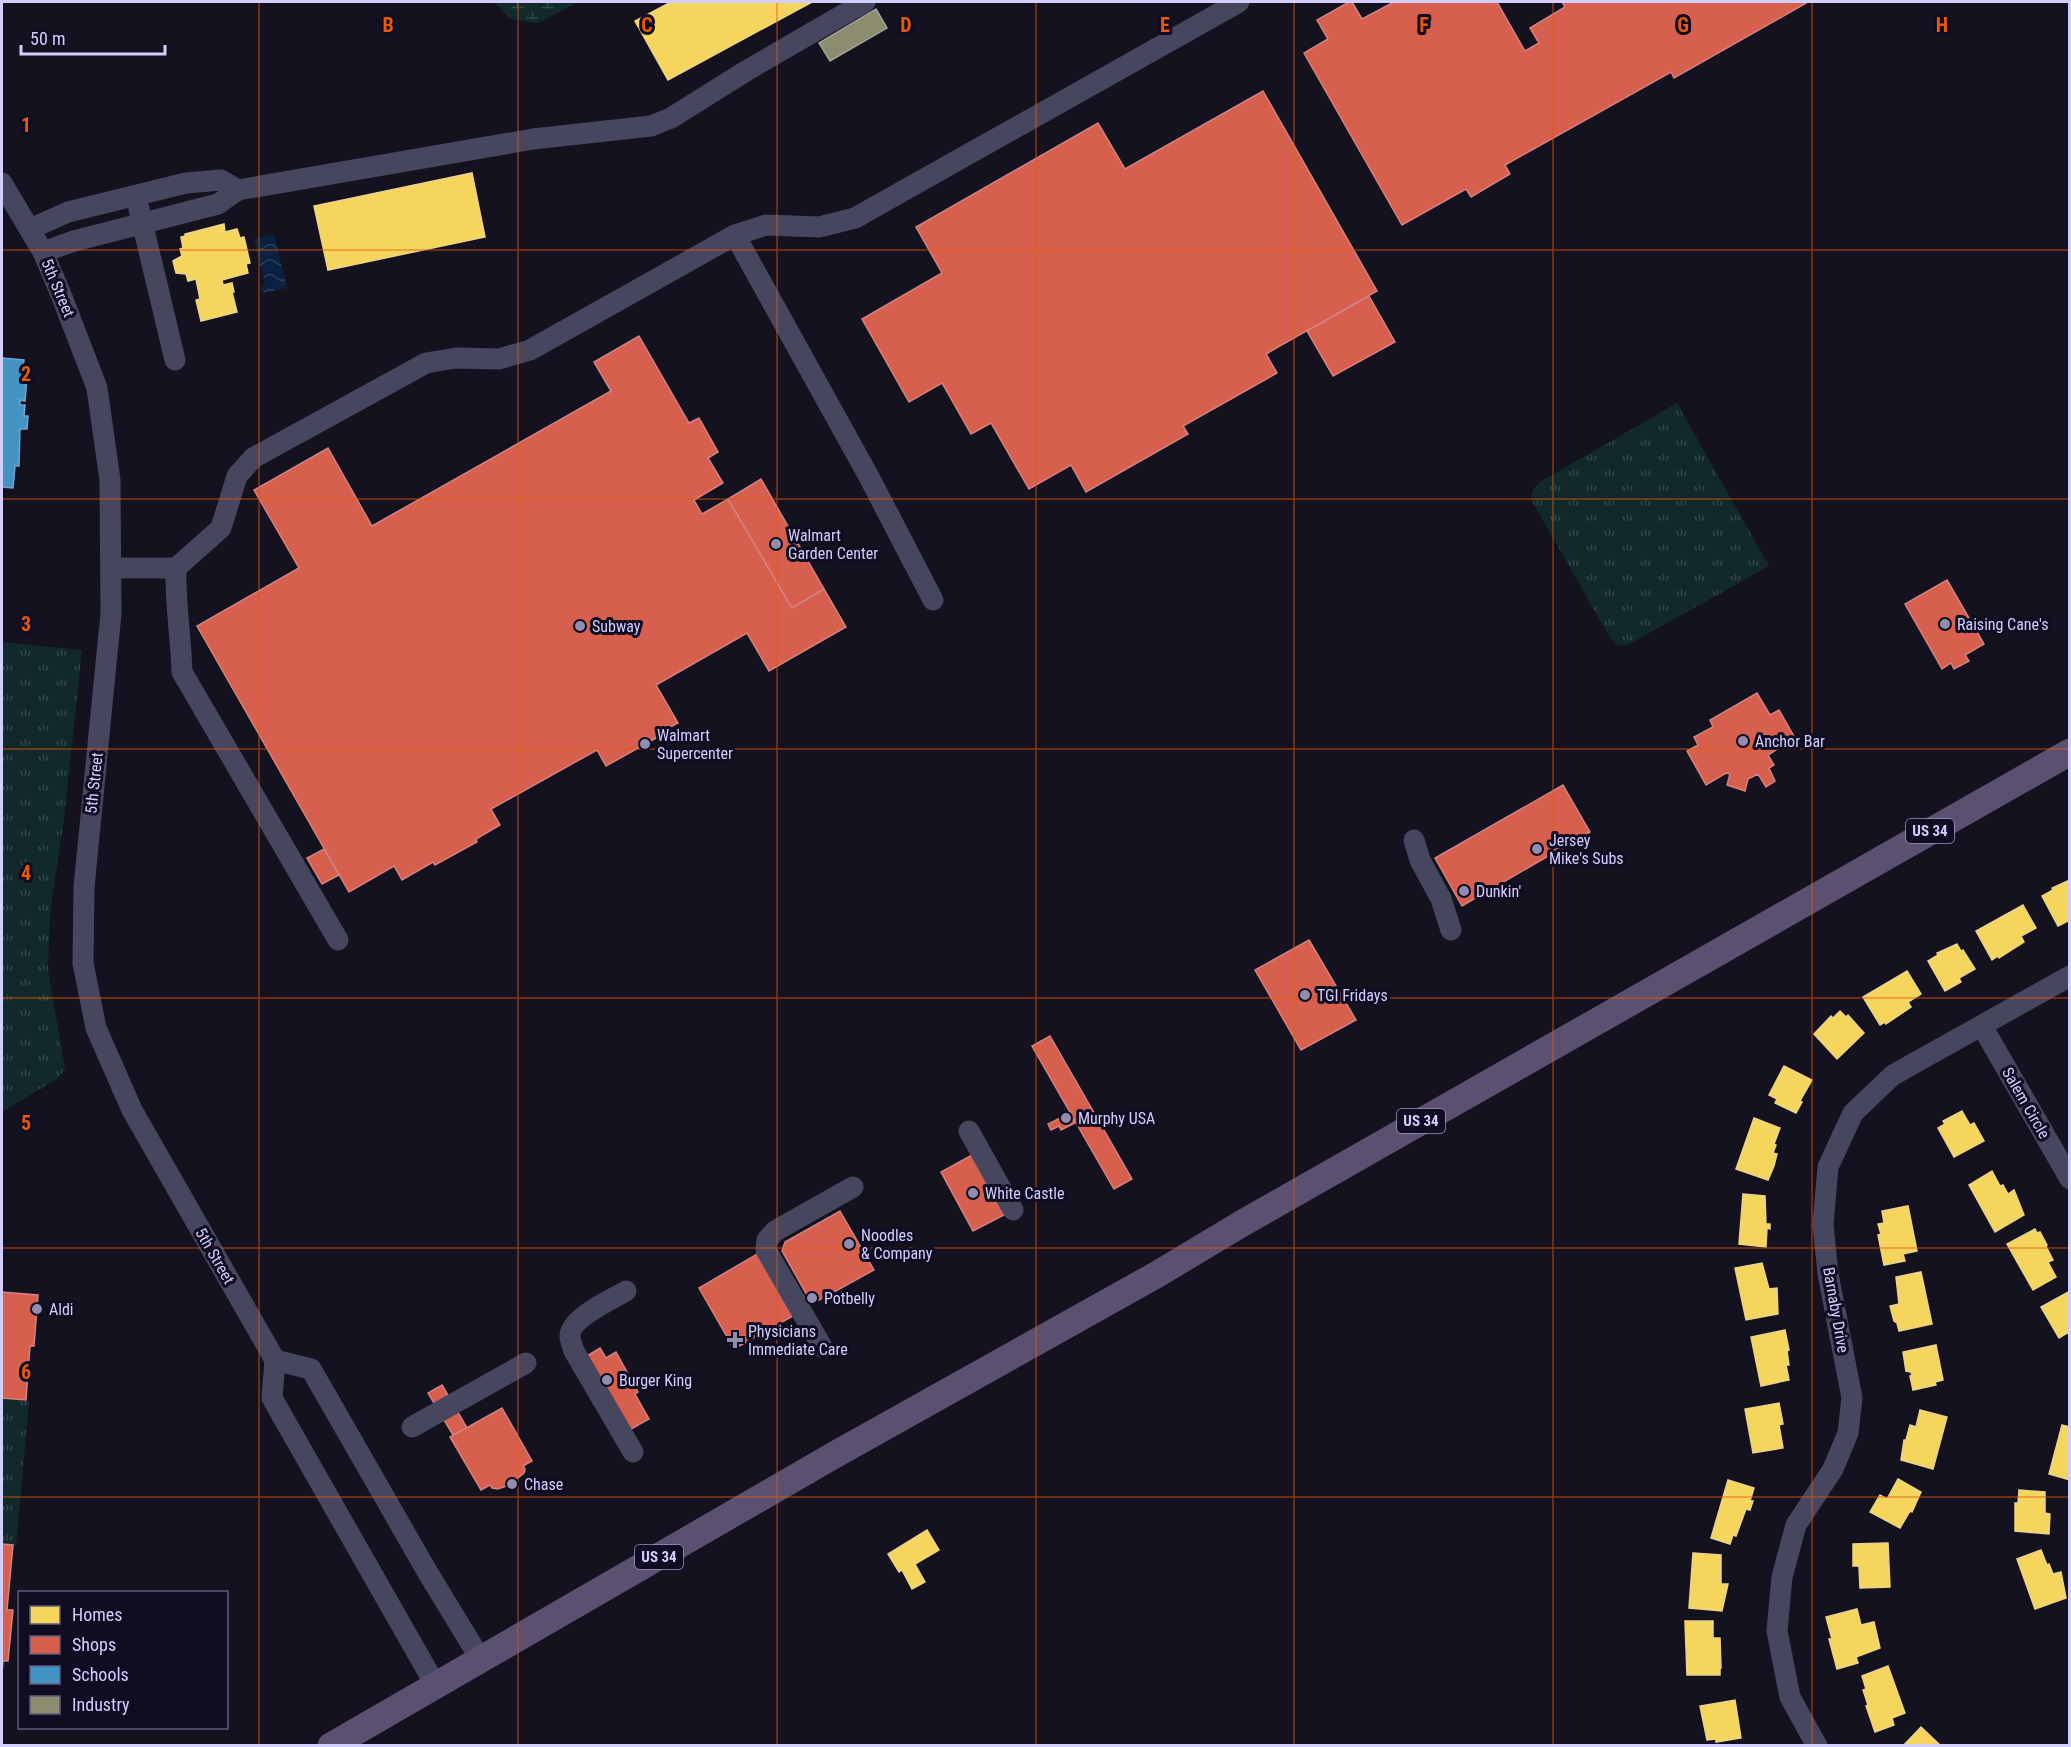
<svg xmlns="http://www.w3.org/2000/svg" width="2071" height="1747" font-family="'Roboto Condensed',sans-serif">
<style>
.grass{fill:url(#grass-tufts)}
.wetland{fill:url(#wetland-marsh)}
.water{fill:url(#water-waves)}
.homes{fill:#f6d55c;stroke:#ebd38d;stroke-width:1.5}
.shops{fill:#d6604d;stroke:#d58182;stroke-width:1.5}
.schools{fill:#4393c3;stroke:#6ea5d5;stroke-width:1.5}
.industry{fill:#8c8c6e;stroke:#a1a09a;stroke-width:1.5}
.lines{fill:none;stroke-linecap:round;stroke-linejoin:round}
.minor{stroke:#46465f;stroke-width:21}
.major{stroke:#5b5070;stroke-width:27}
.grid{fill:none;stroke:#e8590c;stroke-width:1.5;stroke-opacity:0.55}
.poi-dot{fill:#908db0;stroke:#100d23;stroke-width:2}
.labels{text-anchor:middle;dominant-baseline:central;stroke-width:6;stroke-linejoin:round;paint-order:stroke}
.shield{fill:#100d23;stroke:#9895bd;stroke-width:1.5}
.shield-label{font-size:15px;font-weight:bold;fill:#d2cfff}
.street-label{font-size:16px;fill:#d2cfff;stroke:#100d23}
.poi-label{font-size:16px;fill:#d2cfff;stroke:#100d23;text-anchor:start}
.grid-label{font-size:20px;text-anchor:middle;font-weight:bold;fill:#e8590c;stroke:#100d23;stroke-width:6;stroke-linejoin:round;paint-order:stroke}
</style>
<defs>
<pattern id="grass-tufts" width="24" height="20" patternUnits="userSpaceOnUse" patternTransform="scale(1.5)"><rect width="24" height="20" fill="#112929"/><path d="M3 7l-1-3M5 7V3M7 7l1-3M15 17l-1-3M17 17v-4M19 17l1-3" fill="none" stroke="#334749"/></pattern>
<pattern id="wetland-marsh" width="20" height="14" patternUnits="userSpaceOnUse" patternTransform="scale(1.5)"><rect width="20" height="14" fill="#112929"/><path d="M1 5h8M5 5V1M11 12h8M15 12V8" fill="none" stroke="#334749"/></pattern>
<pattern id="water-waves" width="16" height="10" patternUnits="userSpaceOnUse" patternTransform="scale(1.5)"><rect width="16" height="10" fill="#0a2141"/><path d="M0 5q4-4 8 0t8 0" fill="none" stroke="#2d405e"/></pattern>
</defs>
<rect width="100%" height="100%" fill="#14121e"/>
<g class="grass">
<path d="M1677 403 1769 566 1626 646 1616 645 1609 636 1531 499 1533 489 1540 482Z"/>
<path d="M2 642 82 650 64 819 50 912 48 970 65 1069 57 1079 2 1112Z"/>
<path d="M2 1398 29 1401 16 1546 2 1544Z"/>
</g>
<path class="wetland" d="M494 2H578L538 23 510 19Z"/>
<path class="water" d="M274 234 287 288 263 293 261 287 265 285 254 239Z"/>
<g class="homes">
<path d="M671 2H812L668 80 635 21Z"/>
<path d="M472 173 485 237 328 270 314 206Z"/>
<path d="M224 224 225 232 237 229 240 238 244 237 250 263 246 264 248 273 222 280 223 285 232 283 234 292H232L237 312 201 321 196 300 200 299 196 279 188 281 186 274 176 273 173 261 182 256 180 249 183 248 181 237 185 236V234Z"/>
<path d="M2070 880V920L2058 926 2042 896 2053 890 2052 888Z"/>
<path d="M2023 905 2036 928 2021 936 2024 942 1999 958 1998 956 1992 960 1976 931Z"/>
<path d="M1957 944 1961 951 1963 950 1975 969 1959 978 1961 982 1945 991 1928 961 1938 955 1937 953Z"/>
<path d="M1907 971 1921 994 1908 1002 1911 1007 1886 1024 1885 1022 1880 1025 1863 997Z"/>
<path d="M1840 1011 1846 1017 1848 1015 1864 1033 1837 1059 1814 1034 1831 1016 1833 1018Z"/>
<path d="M1784 1066 1812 1080 1800 1101 1802 1102 1796 1113 1775 1103 1777 1099 1769 1095Z"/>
<path d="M1962 1111 1970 1125 1974 1123 1984 1141 1954 1157 1938 1128 1945 1124 1943 1121Z"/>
<path d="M1754 1118 1780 1128 1774 1144 1776 1145 1773 1153 1777 1154 1774 1166 1768 1180 1736 1169Z"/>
<path d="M1992 1171 2000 1186 2003 1185 2008 1194 2014 1190 2024 1215 1995 1232 1969 1185Z"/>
<path d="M1743 1194 1765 1196 1766 1224H1770V1229L1767 1228 1766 1247 1739 1244Z"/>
<path d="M1908 1206 1917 1251 1903 1254 1905 1261 1884 1265 1878 1235 1881 1234 1878 1224 1884 1223 1882 1211Z"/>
<path d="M2035 1229 2037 1233 2040 1232 2047 1245 2046 1246 2053 1260 2048 1262 2056 1277 2033 1290 2007 1244Z"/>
<path d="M1762 1263 1769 1289 1777 1288 1778 1314 1746 1320 1735 1268Z"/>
<path d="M1921 1272 1932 1324 1899 1331 1897 1323 1894 1321 1890 1306 1899 1304 1896 1277Z"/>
<path d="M2070 1291V1335L2067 1333 2059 1338 2041 1307Z"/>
<path d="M1785 1330 1789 1350 1787 1351 1789 1365H1786L1789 1380 1761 1386 1751 1337Z"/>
<path d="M1936 1345 1943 1380 1935 1382 1936 1385 1913 1390 1910 1376H1912L1911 1372 1906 1371 1903 1352Z"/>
<path d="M1779 1403 1783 1424 1779 1425 1783 1448 1753 1453 1745 1409Z"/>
<path d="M1920 1410 1947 1417 1933 1469 1901 1460 1904 1440H1906L1910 1425 1916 1427Z"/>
<path d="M2062 1425 2070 1427V1480L2049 1474Z"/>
<path d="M1898 1479 1921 1492 1912 1512 1910 1511 1900 1528 1870 1512 1880 1495 1887 1499Z"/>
<path d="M1728 1480 1754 1488 1750 1501H1753L1750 1510 1746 1509 1736 1536 1733 1535 1730 1544 1711 1538Z"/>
<path d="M2019 1490 2045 1492V1513L2050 1514 2049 1534 2015 1531V1503H2018Z"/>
<path d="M927 1530 939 1550 915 1564 925 1582 912 1589 902 1570 899 1572 888 1554Z"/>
<path d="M1888 1543 1890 1587 1860 1588 1859 1566H1853V1544Z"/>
<path d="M2041 1550 2047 1565 2049 1564 2053 1574 2061 1572 2066 1598 2035 1609 2017 1559Z"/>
<path d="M1693 1553 1721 1555V1584H1728L1722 1611 1689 1608Z"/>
<path d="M1857 1609 1861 1625 1874 1622 1880 1648 1856 1657 1858 1663 1837 1669 1829 1639H1832L1826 1617Z"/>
<path d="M1685 1621H1713V1638H1720L1721 1668H1720V1675H1687Z"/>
<path d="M1888 1666 1905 1713 1892 1718 1894 1725 1875 1732 1866 1706 1868 1705 1863 1690 1866 1689 1862 1676Z"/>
<path d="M1735 1700 1741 1738 1716 1742V1739L1707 1740 1700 1706Z"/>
<path d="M1921 1727 1941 1746H1903Z"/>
</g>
<g class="shops">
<path d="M1349 2H1352L1362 19 1394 2H1497L1525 51 1539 43 1530 28 1565 7 1562 2H1808L1674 78 1671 72 1505 165 1510 174 1471 197 1466 189 1402 225 1304 53 1328 39 1317 20Z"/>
<path d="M1263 91 1377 291 1266 354 1277 373 1183 426 1188 434 1086 492 1071 465 1029 489 991 423 971 434 942 383 909 402 862 319 942 273 916 227 1098 123 1125 169Z"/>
<path d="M1369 296 1395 342 1333 376 1307 331Z"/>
<path d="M639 336 689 423 699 418 718 452 708 458 723 483 694 500 702 514 728 499 792 608 824 589 846 627 769 671 747 633 656 685 678 723 663 731 665 733 606 766 597 750 491 809 500 825 476 839 477 842 435 865 433 862 402 880 394 866 349 892 197 626 299 568 254 490 328 448 372 526 611 391 594 362Z"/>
<path d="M761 479 824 589 792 608 728 499Z"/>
<path d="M1947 580 1984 644 1965 655 1969 661 1954 669 1951 663 1942 669 1905 604Z"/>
<path d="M1757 693 1770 715 1779 710 1795 738 1768 755 1774 765 1769 768 1775 781 1766 787 1758 774 1748 779 1745 791 1727 785 1730 774 1726 773 1706 785 1687 751 1698 745 1694 737 1713 727 1710 720Z"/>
<path d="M1563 785 1590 832 1462 906 1435 858Z"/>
<path d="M324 849 339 875 322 884 307 858Z"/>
<path d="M1309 940 1356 1020 1301 1050 1255 970Z"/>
<path d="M1050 1036 1132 1179 1114 1189 1032 1046Z"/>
<path d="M1070 1113 1075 1123 1061 1130 1059 1126 1051 1130 1048 1124Z"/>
<path d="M972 1155 1004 1215 973 1231 941 1172Z"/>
<path d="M840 1211 874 1270 812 1304 782 1251 785 1242Z"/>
<path d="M764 1250 800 1312 734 1349 699 1288Z"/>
<path d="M2 1292 38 1295 34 1346H30L26 1400 2 1398Z"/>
<path d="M600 1348 606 1358 616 1352 638 1392 635 1394 649 1419 631 1429 585 1357Z"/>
<path d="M442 1385 467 1428 453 1435 428 1393Z"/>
<path d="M502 1408 532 1461 523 1466 525 1469 524 1473 509 1485 498 1489 492 1488 490 1485 481 1490 450 1437Z"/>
<path d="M2 1544 13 1545 7 1610H13L8 1661H3L2 1673Z"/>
</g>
<path class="schools" d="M2 358 24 360 22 378H27L25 401 20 400V405H25L24 416H28L27 429H20L19 466H15L13 488 2 487Z"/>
<path class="industry" d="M876 9 887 28 830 61 819 43Z"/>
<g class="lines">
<g class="minor">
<path d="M2 183 43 252 62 297 97 388 110 480 111 613 84 887 83 963 96 1028 132 1110 275 1360 272 1398 436 1686"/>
<path d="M139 209 175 360"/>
<path d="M30 229 68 212 186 183 221 180 238 190"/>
<path d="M735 235 868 475 933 600"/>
<path d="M43 252 74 241 218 204 238 190 533 139 651 126 671 118 746 71 865 2"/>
<path d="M111 568H176C175 603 181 637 182 672L338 940"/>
<path d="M176 568 221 528 237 476 253 458 426 363 456 358 499 359 530 350 735 235 766 225 819 227 855 218 1239 2"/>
<path d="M1414 840 1420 860 1441 899 1451 930"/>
<path d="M1982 1026 2070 1179"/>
<path d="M969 1131 1013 1210"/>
<path d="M626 1291C611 1300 570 1318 570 1336 570 1341 573 1347 574 1351L633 1452"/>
<path d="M822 1347 766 1250 767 1240 775 1231 853 1187"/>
<path d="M275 1360 311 1369 428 1573 481 1660"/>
<path d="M412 1427 526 1363"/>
<path d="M1817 1746 1790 1697 1777 1631 1782 1577 1796 1525 1833 1469 1848 1433 1852 1398 1828 1274 1823 1224 1828 1167 1853 1113 1893 1075 2070 976"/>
</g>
<path class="major" d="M331 1746 836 1454 1156 1275 1241 1224 2070 752"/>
</g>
<path class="grid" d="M259 2V1746M518 2V1746M777 2V1746M1036 2V1746M1294 2V1746M1553 2V1746M1812 2V1746M2 250H2070M2 499H2070M2 749H2070M2 998H2070M2 1248H2070M2 1497H2070"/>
<g class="poi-dot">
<circle cx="776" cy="544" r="6"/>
<circle cx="1945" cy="624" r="6"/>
<circle cx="580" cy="626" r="6"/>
<circle cx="1743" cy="741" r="6"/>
<circle cx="645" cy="744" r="6"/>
<circle cx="1537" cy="849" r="6"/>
<circle cx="1464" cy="891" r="6"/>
<circle cx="1305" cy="995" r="6"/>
<circle cx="1066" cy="1118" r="6"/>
<circle cx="973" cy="1193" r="6"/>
<circle cx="849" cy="1244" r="6"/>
<circle cx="812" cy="1298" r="6"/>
<circle cx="37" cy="1309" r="6"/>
<path d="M732 1331h6v6h6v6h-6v6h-6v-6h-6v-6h6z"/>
<circle cx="607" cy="1380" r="6"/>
<circle cx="512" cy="1484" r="6"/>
</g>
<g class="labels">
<g class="shield">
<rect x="1906" y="819" width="48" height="24" rx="4.5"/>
<rect x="1397" y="1109" width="48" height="24" rx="4.5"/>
<rect x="635" y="1545" width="48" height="24" rx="4.5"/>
</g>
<g class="shield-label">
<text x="1930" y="831">US 34</text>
<text x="1421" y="1121">US 34</text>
<text x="659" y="1557">US 34</text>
</g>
<g class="street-label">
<text transform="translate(58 288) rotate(67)">5th Street</text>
<text transform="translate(94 783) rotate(-84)">5th Street</text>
<text transform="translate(2026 1103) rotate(60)">Salem Circle</text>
<text transform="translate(215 1256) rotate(60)">5th Street</text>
<text transform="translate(1836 1310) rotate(80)">Barnaby Drive</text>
</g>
<g class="poi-label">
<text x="788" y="535">Walmart<tspan x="788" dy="18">Garden Center</tspan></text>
<text x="1957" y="624">Raising Cane's</text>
<text x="592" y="626">Subway</text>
<text x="657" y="735">Walmart<tspan x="657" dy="18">Supercenter</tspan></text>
<text x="1755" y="741">Anchor Bar</text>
<text x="1549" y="840">Jersey<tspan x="1549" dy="18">Mike's Subs</tspan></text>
<text x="1476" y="891">Dunkin'</text>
<text x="1317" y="995">TGI Fridays</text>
<text x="1078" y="1118">Murphy USA</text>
<text x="985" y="1193">White Castle</text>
<text x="861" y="1235">Noodles<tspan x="861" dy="18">&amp; Company</tspan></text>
<text x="824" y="1298">Potbelly</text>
<text x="49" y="1309">Aldi</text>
<text x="748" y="1331">Physicians<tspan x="748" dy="18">Immediate Care</tspan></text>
<text x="619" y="1380">Burger King</text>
<text x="524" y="1484">Chase</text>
</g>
</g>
<g class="grid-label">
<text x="388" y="32">B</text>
<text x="647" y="32">C</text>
<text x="906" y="32">D</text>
<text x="1165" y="32">E</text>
<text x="1424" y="32">F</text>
<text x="1683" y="32">G</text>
<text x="1942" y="32">H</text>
<text x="26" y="132">1</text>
<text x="26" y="381">2</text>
<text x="26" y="631">3</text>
<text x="26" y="880">4</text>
<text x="26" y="1130">5</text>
<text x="26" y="1379">6</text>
</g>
<rect width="2071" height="1747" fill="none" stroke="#d2cfff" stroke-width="6"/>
<rect x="18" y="1591" width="210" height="138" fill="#100d23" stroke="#5e5b7b" stroke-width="1.5"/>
<rect x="30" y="1606" width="30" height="18" fill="#f6d55c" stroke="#5e5b7b" stroke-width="1.5"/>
<text x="72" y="1621" font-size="18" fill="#d2cfff">Homes</text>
<rect x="30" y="1636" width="30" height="18" fill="#d6604d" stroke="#5e5b7b" stroke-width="1.5"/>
<text x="72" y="1651" font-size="18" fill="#d2cfff">Shops</text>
<rect x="30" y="1666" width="30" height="18" fill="#4393c3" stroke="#5e5b7b" stroke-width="1.5"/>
<text x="72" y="1681" font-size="18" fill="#d2cfff">Schools</text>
<rect x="30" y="1696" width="30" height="18" fill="#8c8c6e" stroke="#5e5b7b" stroke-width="1.5"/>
<text x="72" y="1711" font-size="18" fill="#d2cfff">Industry</text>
<path d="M21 45v9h144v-9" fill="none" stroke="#d2cfff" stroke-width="3"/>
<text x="30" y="45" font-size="18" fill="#d2cfff" stroke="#100d23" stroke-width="4.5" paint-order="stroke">50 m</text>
</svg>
